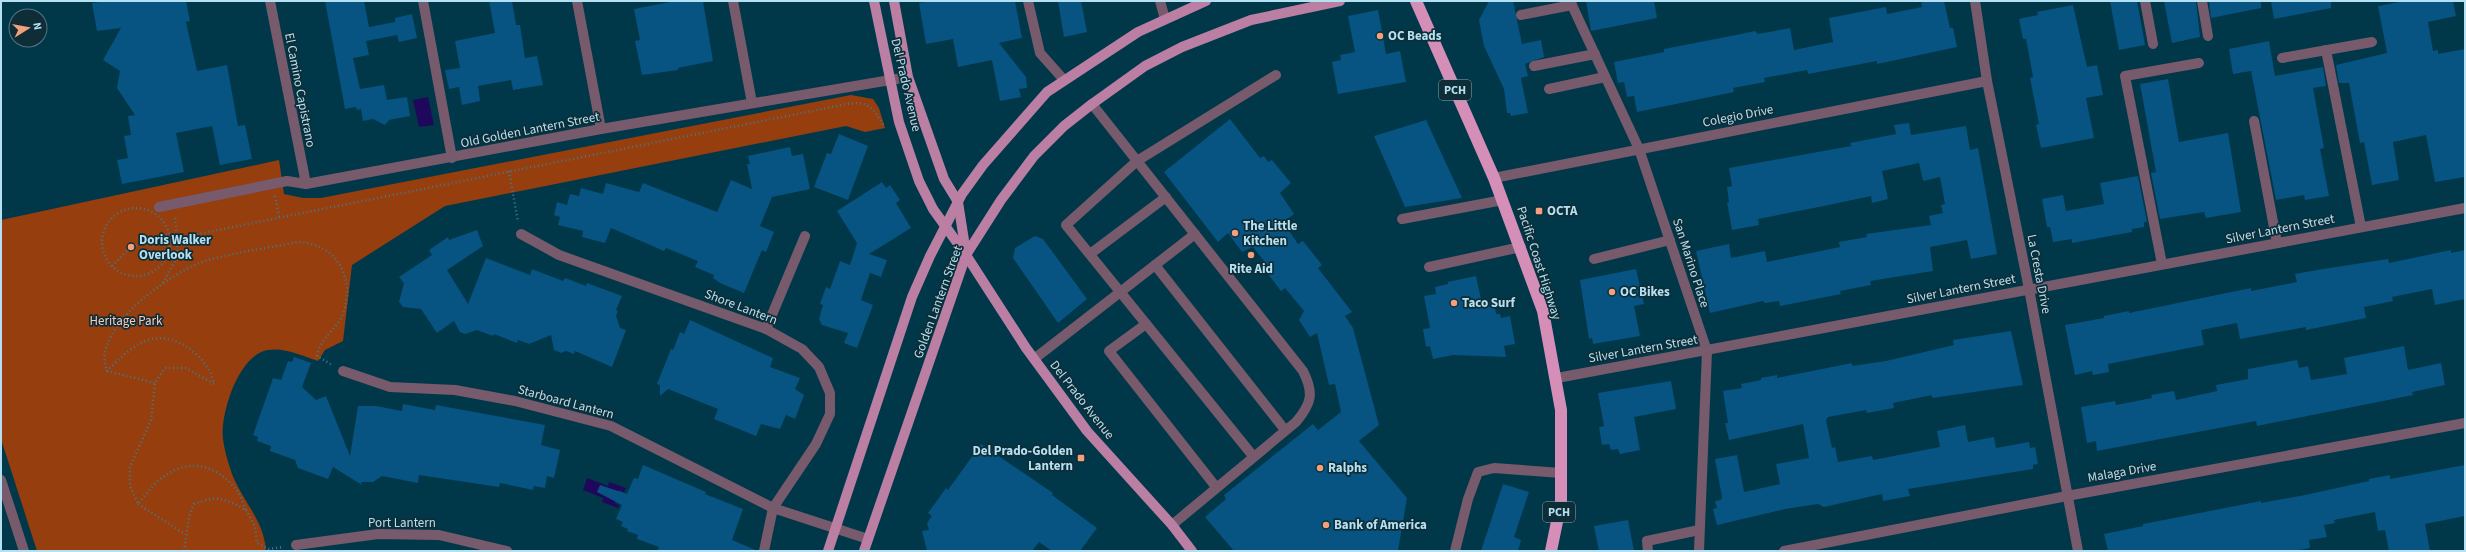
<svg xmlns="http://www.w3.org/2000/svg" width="2466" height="552" font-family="'Source Sans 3',sans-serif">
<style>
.green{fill:#963e0e}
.water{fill:#1f085c}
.building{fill:#075381}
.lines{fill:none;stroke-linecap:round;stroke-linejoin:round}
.path{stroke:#46798a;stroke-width:2.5;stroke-dasharray:1 3;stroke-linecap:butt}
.minor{stroke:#775a6b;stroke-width:10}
.major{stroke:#ba7fa2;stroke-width:10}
.highway{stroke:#d58eb8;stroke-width:12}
.poi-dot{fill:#f2a17e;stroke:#0e2d37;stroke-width:1.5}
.labels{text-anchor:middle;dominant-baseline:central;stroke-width:3.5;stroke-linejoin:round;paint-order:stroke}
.shield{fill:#0e2d37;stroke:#83aab9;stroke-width:1}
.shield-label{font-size:12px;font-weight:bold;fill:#b5e0f1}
.poi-label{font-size:13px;font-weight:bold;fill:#b5e0f1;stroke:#0e2d37;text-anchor:start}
.street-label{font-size:13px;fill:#b5e0f1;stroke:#0e2d37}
.park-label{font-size:13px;fill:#ffcbb6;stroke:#0e2d37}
</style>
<rect width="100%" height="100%" fill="#003849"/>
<path class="green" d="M851 95 873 99 879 108 885 128 865 132 846 126 445 206 352 265 343 341 325 350 318 361C303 356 284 347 268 350 239 354 220 413 223 439 224 448 227 459 230 468 239 498 264 518 266 551H37L1 439V220L279 160 284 194 303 198H321Z"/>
<g class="water">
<path d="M428 97 434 125 419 127 413 100Z"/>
<path d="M587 478 608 486 609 482 626 488 624 492 619 490 615 503 619 505 618 508 602 502 603 498 583 490Z"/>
</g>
<g class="building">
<path d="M106 1H186L190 21 186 22 197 71 227 65 238 126 245 125 252 159 220 165 212 126 176 133 184 172 122 184 117 160 128 158 124 136 131 135 128 116 135 115 117 88 120 71 103 60 121 28 97 31 92 3Z"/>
<path d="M325 1H364L369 27 395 22V18L412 14 417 38 399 42 397 35 366 41 369 55 353 58 360 89 384 85 387 100 407 97 410 116 389 120 385 125 373 119 363 121 361 109 357 110 356 107 345 109Z"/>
<path d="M489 1H512L516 25H520L525 58 537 56 543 85 513 90 511 80 478 86 480 101 462 105 459 87 449 89 445 70 460 68 455 41 495 33Z"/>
<path d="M675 1H703L713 61 678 68V70L642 75 635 41 640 40 634 9Z"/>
<path d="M930 1H1015L1022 38 999 43 1026 77 1027 88 1019 89 1021 97 1000 101 992 60 958 67 953 39 926 44 919 3Z"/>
<path d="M1058 1H1081L1087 32 1064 37Z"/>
<path d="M1489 1H1513L1522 44 1541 40 1544 57 1525 64 1528 76 1521 78 1528 113 1511 116 1510 113H1507L1504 89 1484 46 1479 20Z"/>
<path d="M1586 1H1654L1657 18 1591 31Z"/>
<path d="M1921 1H1944L1950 28H1953L1957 47 1877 64V61L1808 74 1807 70 1764 78 1765 82 1733 88 1734 92 1637 112 1634 96 1627 97 1624 82 1618 83 1614 62 1664 52V49L1736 35 1755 31 1758 34 1790 28 1794 50 1833 42 1829 18 1886 7 1887 14 1922 7Z"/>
<path d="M2110 1H2137L2145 45 2119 50Z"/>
<path d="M2164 1H2196L2200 37 2172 43Z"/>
<path d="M2209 1H2261V8L2211 18Z"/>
<path d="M2271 1H2331V8L2274 19Z"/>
<path d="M2405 1H2453L2456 16 2428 22 2433 51 2438 50V54L2465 49V177L2435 182 2426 135 2393 142 2399 180 2372 185 2364 142 2360 143 2349 83H2339L2336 65 2387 53 2378 6Z"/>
<path d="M2073 5 2087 67 2097 65 2103 95 2086 98 2094 138 2041 148 2036 125 2039 124 2030 78 2033 77 2026 39H2023L2019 19 2038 15 2037 12Z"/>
<path d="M1378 10 1386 54 1400 51 1406 82 1338 94 1332 62 1341 60 1340 55 1355 52 1348 16Z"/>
<path d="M2269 41 2275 76 2323 67 2326 86 2313 88 2324 148 2320 149 2329 196 2305 200 2304 195 2276 200 2251 71 2233 74 2229 49Z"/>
<path d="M2168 79 2179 142 2228 133 2241 212 2206 218 2204 212 2160 219 2151 173 2156 172 2140 84Z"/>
<path d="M1230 119 1260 158 1264 156 1268 162 1272 160 1291 183 1280 193 1294 214 1283 222 1298 244 1303 241 1322 265 1318 268 1352 312 1345 316 1353 328 1379 425 1359 441 1407 498 1398 551H1234L1205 517 1226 499 1224 495 1313 424 1318 430 1341 412 1335 384 1329 385 1317 333 1310 337 1299 320 1304 311 1285 288 1281 291 1268 274 1272 271 1253 247 1242 252 1228 233 1218 242 1164 172Z"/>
<path d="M1426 120 1462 198 1405 207 1374 136Z"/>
<path d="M1909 123 1911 135 1966 126 1970 150 1978 148 1997 254 1971 259 1967 240 1930 247 1933 271 1870 281 1871 285 1840 291 1841 294 1780 306 1779 301 1765 303 1763 301 1710 313 1696 251 1729 244 1731 258 1765 251 1767 262 1840 247 1839 242 1867 237 1866 234 1931 225 1929 216 1943 213 1941 205 1945 204 1940 177 1923 181 1919 163 1882 171 1888 199 1872 203 1871 196 1824 206 1758 219 1759 225 1732 230 1727 202H1729L1727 187 1732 186 1729 168 1851 146 1850 143 1896 134 1894 125Z"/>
<path d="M839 134 868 146 848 200 814 187 827 153 831 154Z"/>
<path d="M790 147 792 156 803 154 810 189 772 197 760 226 774 232 766 252 762 250 744 293 720 283 713 278 714 275 695 267 698 261 666 248 664 251 611 228 605 243 582 237 583 231 558 225 560 217 554 215 557 202 567 205 570 194 579 196 581 188 603 194 606 183 639 192 643 183 717 212 731 180 752 189 747 164H750L748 156Z"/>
<path d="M2138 176 2147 222H2144V227L2132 229V232L2072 243V239L2053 242 2050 227H2047L2042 199 2063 195 2066 211 2104 204 2100 183Z"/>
<path d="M882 182 886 188 890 185 900 200 896 203 911 228 869 254 887 260 881 277 870 273 861 300 873 305 857 348 844 343 848 333 822 325 819 319 823 305 820 304 826 287 830 289 840 261 850 265 857 243 837 211Z"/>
<path d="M477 230 483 246 447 270 468 304 486 258 530 275 532 269 563 281 565 278 586 286 587 283 622 296 616 310 618 311 616 316 620 328 626 330 612 367 575 351 574 354 566 351 561 353 554 350 551 335 529 344 518 340 517 343 494 334 493 336 477 330 465 334 460 332 454 321 437 333 421 309 403 307 399 302 404 283 399 277 432 255 429 250 448 237 449 240Z"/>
<path d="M1035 236 1043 239 1087 299 1058 323 1013 258 1015 248Z"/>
<path d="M2451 250V253L2465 250V299L2435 305 2432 289 2392 297 2393 301 2364 307 2366 318 2306 330V327L2240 339 2237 323 2201 330 2204 345 2108 364 2109 372 2093 375 2092 371 2075 375 2065 325 2104 318V316L2129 311V313L2251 288V291L2297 282 2295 274 2323 269 2388 259 2389 263Z"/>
<path d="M1636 269 1644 304 1634 306 1640 336 1593 344 1592 338 1589 339 1580 280Z"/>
<path d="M1476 276 1482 304 1494 301 1496 314H1500L1501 318 1510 316 1515 344 1504 346 1506 357 1453 355 1433 359 1430 346 1426 347 1423 329 1430 328 1424 296 1436 294 1435 287 1448 284V282Z"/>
<path d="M690 320 773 358 770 367 800 378 795 389 804 395 795 419 786 415 780 429 761 424 756 436 714 419 718 409 668 389 660 396V385L657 384 671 349 673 350 680 332 684 334Z"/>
<path d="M2011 331 2023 385 1932 398V395L1893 403 1894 408 1867 413 1866 410 1828 417 1826 420 1832 448 1835 447 1838 462 1872 456 1873 460 1940 447 1937 431 1965 425 1968 442 1994 437 1996 448 2029 442 2030 448 2035 447 2038 464 2033 465V469L1908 489 1910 496 1883 501 1882 494 1824 507 1818 504 1785 509 1717 525 1713 509 1717 508 1715 501 1721 500 1722 497 1715 459 1737 455 1744 492 1780 484 1776 464 1809 458 1803 424 1729 440 1725 423H1728L1723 391 1742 388 1741 384 1761 380V378L1777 375V378L1852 363V366L1886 361 1954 345 1953 340Z"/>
<path d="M2404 346 2408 370 2441 363 2445 385 2412 392 2413 395 2257 426 2256 421 2097 451 2096 441 2087 443 2081 407 2115 401 2116 405 2152 398 2151 395 2174 391 2176 400 2217 391 2216 385 2248 379V369L2297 360 2299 368 2308 366 2311 380 2347 374 2344 358Z"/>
<path d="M294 357 311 363 302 387 316 400 326 396 350 456 358 406H376L402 411 403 404 435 410 436 405 545 425 541 445 560 450 554 478 547 476 545 488 534 486 533 490 500 483 499 487 419 475 418 483 382 476 373 482H361L362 485 333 467 328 479 298 468 295 460 270 451 271 446 257 441 258 437 253 435 273 378 281 380 288 361 292 362Z"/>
<path d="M1671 381 1676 409 1634 417 1640 450 1620 454 1618 449 1611 450 1609 444 1602 445 1599 427 1604 426 1598 393Z"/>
<path d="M981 444 1053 493 1052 495 1097 528 1080 551H1052L1039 542 1032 551H927L922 531 929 530 927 523 932 516 928 513 946 488 948 490Z"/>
<path d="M643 465 706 492 705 494 743 509 732 540 758 551H657L659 547 637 539 638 535 627 531 628 529 621 526 623 522 616 519 622 505 597 492 600 485 627 494 634 478 638 479Z"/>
<path d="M2465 465V516L2425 524 2430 551H2389L2385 530 2378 531 2375 512 2334 520 2335 523 2324 525 2327 537 2309 540 2310 548 2294 551H2108L2104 534 2143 526V524L2261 501V503L2305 495 2369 481V479L2390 475V479Z"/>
<path d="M1503 484 1529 492 1514 537 1521 540 1518 551H1481Z"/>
<path d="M1628 520 1634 551H1599L1594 526Z"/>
</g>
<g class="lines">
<g class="path">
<path d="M509 171 518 222"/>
<path d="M275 196 279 217"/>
<circle cx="136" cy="242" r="34"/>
<path d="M112 266 131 247 170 234 178 238 847 104C870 101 873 108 884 126"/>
<path d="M163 283 178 255 175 217"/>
<path d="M107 371 155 383"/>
<path d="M138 504 185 534"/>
<path d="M246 510 255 526 257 543 269 549 283 547"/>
<path d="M184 551 189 517 194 504C218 495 224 498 246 510 243 503 240 493 235 488 214 464 190 458 163 477 153 484 145 496 138 504L130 486V467L151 420 155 383 165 368H186L214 384C209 358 179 334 152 339 135 342 118 360 107 371 89 329 173 270 208 260 237 252 268 248 298 242 337 243 356 279 343 314 336 331 321 336 317 356L332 365"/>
</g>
<g class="minor">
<path d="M270 1 306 184"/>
<path d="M423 1 452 158"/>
<path d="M577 1 601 129"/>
<path d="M733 1 752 103"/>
<path d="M1028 1 1040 53 1064 80"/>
<path d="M1160 1 1165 19"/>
<path d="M1570 1 1639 149 1707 351 1699 551"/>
<path d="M1975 1 1987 81 2029 289 2078 551"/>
<path d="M2145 1 2153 44"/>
<path d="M2202 1 2208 36"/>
<path d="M1521 15 1572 5"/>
<path d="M2326 50 2361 227"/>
<path d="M2282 58 2372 42"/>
<path d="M1534 66 1595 54"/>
<path d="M1549 89 1605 77"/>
<path d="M1092 104 1303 371C1314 393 1312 403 1296 422L1172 525"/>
<path d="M2254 121 2277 243"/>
<path d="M1494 178 1987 81"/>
<path d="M159 207 287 181 306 184 601 129 908 77"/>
<path d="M1402 219 1503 200"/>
<path d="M521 234 559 255 766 329 802 349 819 367 830 393V414L816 444 773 508 764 551"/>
<path d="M1090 254 1166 197"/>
<path d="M1594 259 1670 240"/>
<path d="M2162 264 2125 76 2199 63"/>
<path d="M1155 265 1285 430"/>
<path d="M1429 267 1521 247"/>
<path d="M1146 324 1109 351 1216 487"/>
<path d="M766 329 805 236"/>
<path d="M1034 359 1195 234"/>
<path d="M343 371 390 387 455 390 515 401 611 426 773 508 868 539"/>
<path d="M1557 378 2465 208"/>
<path d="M1253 456 1066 225 1137 161 1276 75"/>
<path d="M1 480 24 551"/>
<path d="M296 545 378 534 439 535 507 551"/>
<path d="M1455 551 1468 499 1478 472 1494 468 1561 473"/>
<path d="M1648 551 1647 541 1699 530"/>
<path d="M1784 551 2067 496 2465 423"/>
</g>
<g class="major">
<path d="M874 1 899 122 919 181 933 209 966 255 1026 348 1087 431 1172 525 1192 551"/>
<path d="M894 1 908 77 944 179 958 202 966 253"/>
<path d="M828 551 912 297 930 256 962 194 983 165 1047 92 1138 32 1206 1"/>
<path d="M864 551 966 255 1001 200 1034 156 1064 126 1092 104 1145 66 1182 47 1251 20 1340 1"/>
</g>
<path class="highway" d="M1416 1 1494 178 1543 311 1561 410V502L1551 551"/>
</g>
<g class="poi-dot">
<circle cx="1380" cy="36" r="4"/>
<rect x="1535" y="207" width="8" height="8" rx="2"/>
<circle cx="1235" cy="233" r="4"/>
<circle cx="131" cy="247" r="4"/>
<circle cx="1251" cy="255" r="4"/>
<circle cx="1612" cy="292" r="4"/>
<circle cx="1454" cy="303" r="4"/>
<rect x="1077" y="454" width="8" height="8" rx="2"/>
<circle cx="1320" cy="468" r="4"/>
<circle cx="1326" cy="525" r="4"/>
</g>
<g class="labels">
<g class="shield">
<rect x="1439" y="80" width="32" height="20" rx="3"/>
<rect x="1543" y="502" width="32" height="20" rx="3"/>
</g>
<g class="shield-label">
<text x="1455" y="90">PCH</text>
<text x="1559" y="512">PCH</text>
</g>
<g class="poi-label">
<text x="1388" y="36">OC Beads</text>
<text x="1547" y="211">OCTA</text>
<text x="1243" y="226">The Little<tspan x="1243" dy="15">Kitchen</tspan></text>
<text x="139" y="240">Doris Walker<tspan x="139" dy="15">Overlook</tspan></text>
<text x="1251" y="269" text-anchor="middle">Rite Aid</text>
<text x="1620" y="292">OC Bikes</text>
<text x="1462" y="303">Taco Surf</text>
<text x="1073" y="451" text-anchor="end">Del Prado-Golden<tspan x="1073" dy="15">Lantern</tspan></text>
<text x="1328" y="468">Ralphs</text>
<text x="1334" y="525">Bank of America</text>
</g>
<g class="street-label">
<text transform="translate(906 85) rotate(77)">Del Prado Avenue</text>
<text transform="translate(300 90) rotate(79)">El Camino Capistrano</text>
<text transform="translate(1738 116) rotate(-11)">Colegio Drive</text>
<text transform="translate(530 130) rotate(-11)">Old Golden Lantern Street</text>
<text transform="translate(2280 229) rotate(-11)">Silver Lantern Street</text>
<text transform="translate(1539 263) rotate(72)">Pacific Coast Highway</text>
<text transform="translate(1691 263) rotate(72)">San Marino Place</text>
<text transform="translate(2039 274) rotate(79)">La Cresta Drive</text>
<text transform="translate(1961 289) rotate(-11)">Silver Lantern Street</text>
<text transform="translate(938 302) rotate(-70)">Golden Lantern Street</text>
<text transform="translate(741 307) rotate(21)">Shore Lantern</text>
<text transform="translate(1643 349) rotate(-10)">Silver Lantern Street</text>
<text transform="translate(1082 400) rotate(52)">Del Prado Avenue</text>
<text transform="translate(566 402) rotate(15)">Starboard Lantern</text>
<text transform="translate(2122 472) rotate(-10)">Malaga Drive</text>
<text x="402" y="523">Port Lantern</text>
</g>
<g class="park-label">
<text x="126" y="321">Heritage Park</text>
</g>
</g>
<rect width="2466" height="552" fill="none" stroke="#b5e0f1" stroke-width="4"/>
<g transform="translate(28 28) rotate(79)"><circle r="19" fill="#0e2d37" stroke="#517581"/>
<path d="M0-3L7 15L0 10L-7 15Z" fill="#f2a17e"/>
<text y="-6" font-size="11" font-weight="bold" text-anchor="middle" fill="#b5e0f1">N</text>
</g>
</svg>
